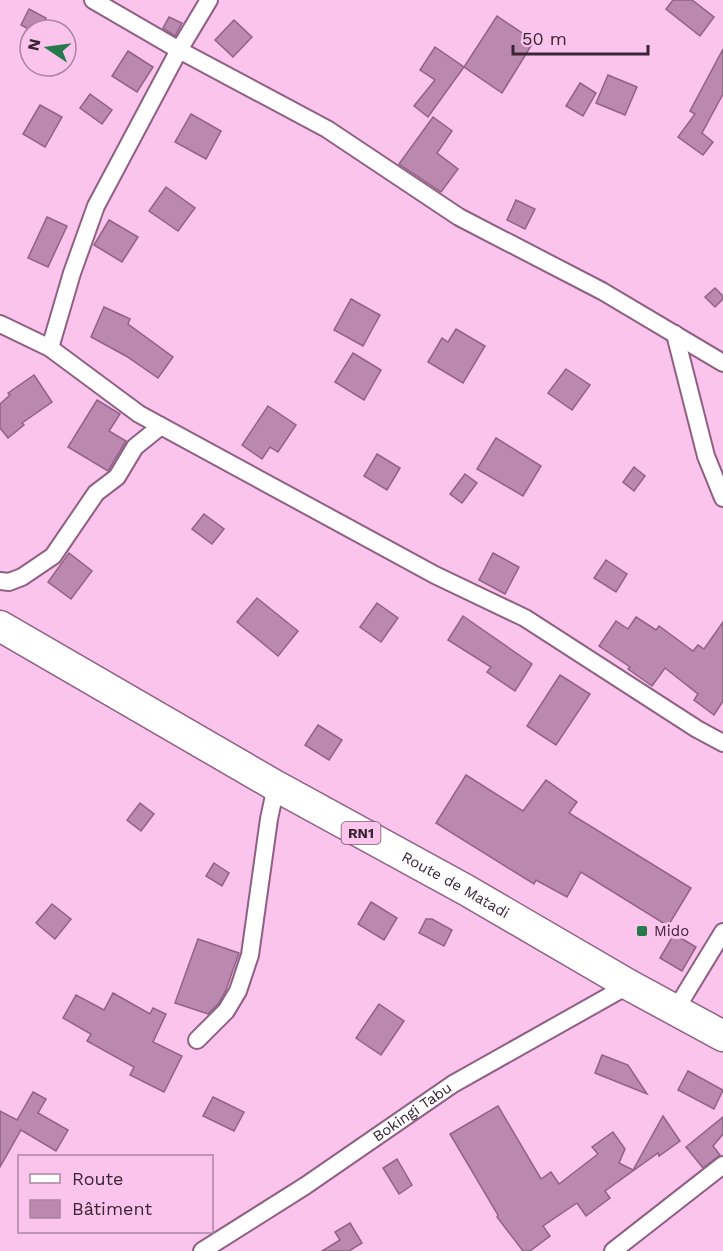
<svg xmlns="http://www.w3.org/2000/svg" width="723" height="1251" font-family="'Work Sans',sans-serif">
<style>
.building{fill:#bb88af;stroke:#916186;stroke-width:1.5}
.lines{fill:none;stroke-linecap:round;stroke-linejoin:round}
.street-casing{stroke:#8f5f84;stroke-width:20}
.highway-casing{stroke:#8f5f84;stroke-width:33}
.street{stroke:#fff;stroke-width:16}
.highway{stroke:#fff;stroke-width:30}
.poi-dot{fill:#25794b;stroke:#fac4ed;stroke-width:2}
.labels{text-anchor:middle;dominant-baseline:central;stroke-width:6;stroke-linejoin:round;paint-order:stroke}
.shield{fill:#fac4ed;stroke:#74556c;stroke-width:1.5}
.shield-label{font-size:14px;font-weight:bold;fill:#3a2535}
.street-label{font-size:15px;fill:#3a2535;stroke:#fac4ed}
.poi-label{font-size:15px;fill:#3a2535;stroke:#fac4ed;text-anchor:start}
</style>
<rect width="100%" height="100%" fill="#fac4ed"/>
<g class="building">
<path d="M673 0H692L714 17 700 36 666 9Z"/>
<path d="M29 9 46 18 40 30H30L21 25Z"/>
<path d="M497 16 534 41 502 93 464 67Z"/>
<path d="M169 17 182 23 175 36 163 28Z"/>
<path d="M234 20 252 37 233 57 215 40Z"/>
<path d="M435 47 464 67 428 117 414 106 435 80 420 70Z"/>
<path d="M723 49V94L702 133 713 142 703 155 678 137 695 114 690 111Z"/>
<path d="M128 51 153 67 137 92 112 76Z"/>
<path d="M608 75 637 87 625 115 596 103Z"/>
<path d="M580 83 596 93 583 116 566 106Z"/>
<path d="M90 94 112 110 102 124 80 108Z"/>
<path d="M40 105 62 117 45 147 23 134Z"/>
<path d="M191 114 221 131 206 159 175 142Z"/>
<path d="M433 117 452 131 437 153 458 169 441 192 399 164Z"/>
<path d="M166 187 195 208 178 231 149 211Z"/>
<path d="M516 200 535 209 525 229 507 220Z"/>
<path d="M47 217 67 226 48 267 28 258Z"/>
<path d="M109 220 138 237 122 262 94 245Z"/>
<path d="M715 288 723 296V299L715 307 705 297Z"/>
<path d="M351 299 380 315 363 346 334 330Z"/>
<path d="M104 307 130 319 128 324 173 357 158 378 126 356 91 337Z"/>
<path d="M456 329 485 346 463 383 428 362 442 338 448 342Z"/>
<path d="M353 353 381 370 364 400 335 382Z"/>
<path d="M566 369 590 385 572 410 548 393Z"/>
<path d="M34 375 52 402 22 423 24 425 8 438 0 428V404L10 395 8 393Z"/>
<path d="M97 400 120 414 109 431 126 441 108 471 68 447Z"/>
<path d="M268 406 296 425 278 452 270 447 262 459 242 445Z"/>
<path d="M496 438 541 466 523 496 477 469Z"/>
<path d="M377 454 400 468 387 490 364 476Z"/>
<path d="M634 467 645 476 634 491 623 482Z"/>
<path d="M465 474 477 483 462 503 450 494Z"/>
<path d="M204 514 224 529 212 544 192 529Z"/>
<path d="M69 553 92 571 71 599 48 582Z"/>
<path d="M493 553 519 567 505 594 479 580Z"/>
<path d="M606 560 627 574 616 592 594 578Z"/>
<path d="M257 598 298 631 278 656 237 622Z"/>
<path d="M377 603 398 618 381 642 360 627Z"/>
<path d="M463 616 532 664 515 691 487 672 491 667 448 640Z"/>
<path d="M636 617 656 630 659 626 693 651 698 645 704 649 723 622V701L714 715 694 700 698 694 665 668 652 686 628 669 630 667 599 646 616 621 628 629Z"/>
<path d="M560 675 590 694 556 745 527 726Z"/>
<path d="M318 725 342 740 329 760 305 745Z"/>
<path d="M466 775 523 811 546 780 577 802 569 813 691 888 668 926 581 872 567 897 536 880 534 884 436 823Z"/>
<path d="M140 803 154 814 141 831 127 820Z"/>
<path d="M214 863 229 873 222 886 206 876Z"/>
<path d="M371 902 397 918 384 940 358 924Z"/>
<path d="M52 904 71 919 55 939 36 923Z"/>
<path d="M426 919H432L452 930 444 946 419 933Z"/>
<path d="M674 934 696 947 682 971 660 958Z"/>
<path d="M198 939 239 953 226 990 218 1004 208 1014 175 1003Z"/>
<path d="M113 993 150 1014 153 1008 166 1014 153 1042 182 1056 164 1092 130 1075 134 1067 87 1041 91 1034 63 1018 76 995 104 1010Z"/>
<path d="M379 1004 404 1021 381 1055 356 1038Z"/>
<path d="M602 1055 628 1065 647 1094 595 1073Z"/>
<path d="M688 1071 723 1090 714 1109 678 1090Z"/>
<path d="M33 1092 46 1099 38 1113 68 1130 56 1151 21 1130 0 1167V1111L17 1120Z"/>
<path d="M213 1097 244 1112 234 1131 203 1116Z"/>
<path d="M498 1106 541 1179 551 1172 559 1184 598 1154 592 1147 613 1132 625 1149 619 1163 633 1170 663 1116 680 1141 659 1156 658 1153 605 1191 610 1198 586 1216 577 1203 543 1226 550 1236 530 1251H523L497 1217 498 1215 450 1134Z"/>
<path d="M723 1117V1134L713 1146 720 1155 703 1168 686 1147Z"/>
<path d="M397 1159 412 1185 399 1194 383 1168Z"/>
<path d="M350 1223 362 1243 349 1251H322L340 1240 335 1232Z"/>
</g>
<g class="lines">
<defs>
<g id="street">
<path d="M93 0 179 50 327 129 459 217 602 291 723 363"/>
<path d="M0 324 50 348 139 414 161 426 435 575 525 618 697 729 723 743"/>
<path d="M675 334 706 456 723 498"/>
<path d="M50 348 72 273 96 206 179 50 209 0"/>
<path d="M0 581 9 582 22 577 53 556 96 493 117 477 135 447 161 426"/>
<path d="M676 1009 723 932"/>
<path d="M197 1040 226 1011 238 991 250 955 269 819 276 786"/>
<path id="s1" d="M202 1251 305 1186 453 1084 629 985"/>
<path d="M613 1251 723 1165"/>
</g>
<g id="highway">
<path id="s2" d="M0 626 276 786 466 890 629 985 723 1036"/>
</g>
</defs>
<use href="#street" class="street-casing"/>
<use href="#highway" class="highway-casing"/>
<use href="#street" class="street"/>
<use href="#highway" class="highway"/>
</g>
<rect class="poi-dot" x="636" y="925" width="12" height="12" rx="3"/>
<g class="labels">
<rect class="shield" x="341.5" y="822" width="39" height="22" rx="4.5"/>
<g class="shield-label">
<text x="361" y="833">RN1</text>
</g>
<g class="street-label">
<text stroke="none"><textPath href="#s2" startOffset="524">Route de Matadi</textPath></text>
<text stroke="none"><textPath href="#s1" startOffset="252">Bokingi Tabu</textPath></text>
</g>
<g class="poi-label">
<text x="654" y="931">Mido</text>
</g>
</g>
<rect x="18" y="1155" width="195" height="78" fill="#fac4ed" stroke="#ad84a3" stroke-width="1.5"/>
<rect x="30" y="1174" width="30" height="9" fill="#ffffff" stroke="#ad84a3" stroke-width="1.5"/>
<text x="72" y="1185" font-size="18" fill="#3a2535">Route</text>
<rect x="30" y="1200" width="30" height="18" fill="#bb88af" stroke="#ad84a3" stroke-width="1.5"/>
<text x="72" y="1215" font-size="18" fill="#3a2535">Bâtiment</text>
<g transform="translate(48 48) rotate(283)"><circle r="28" fill="#fac4ed" stroke="#ad84a3" stroke-width="1.5"/>
<path d="M0-4.5L10 22L0 15L-10 22Z" fill="#25794b"/>
<text y="-9" font-size="16" font-weight="bold" text-anchor="middle" fill="#3a2535">N</text>
</g>
<path d="M513 45v9h135v-9" fill="none" stroke="#3a2535" stroke-width="3"/>
<text x="522" y="45" font-size="18" fill="#3a2535" stroke="#fac4ed" stroke-width="4.5" paint-order="stroke">50 m</text>
</svg>
